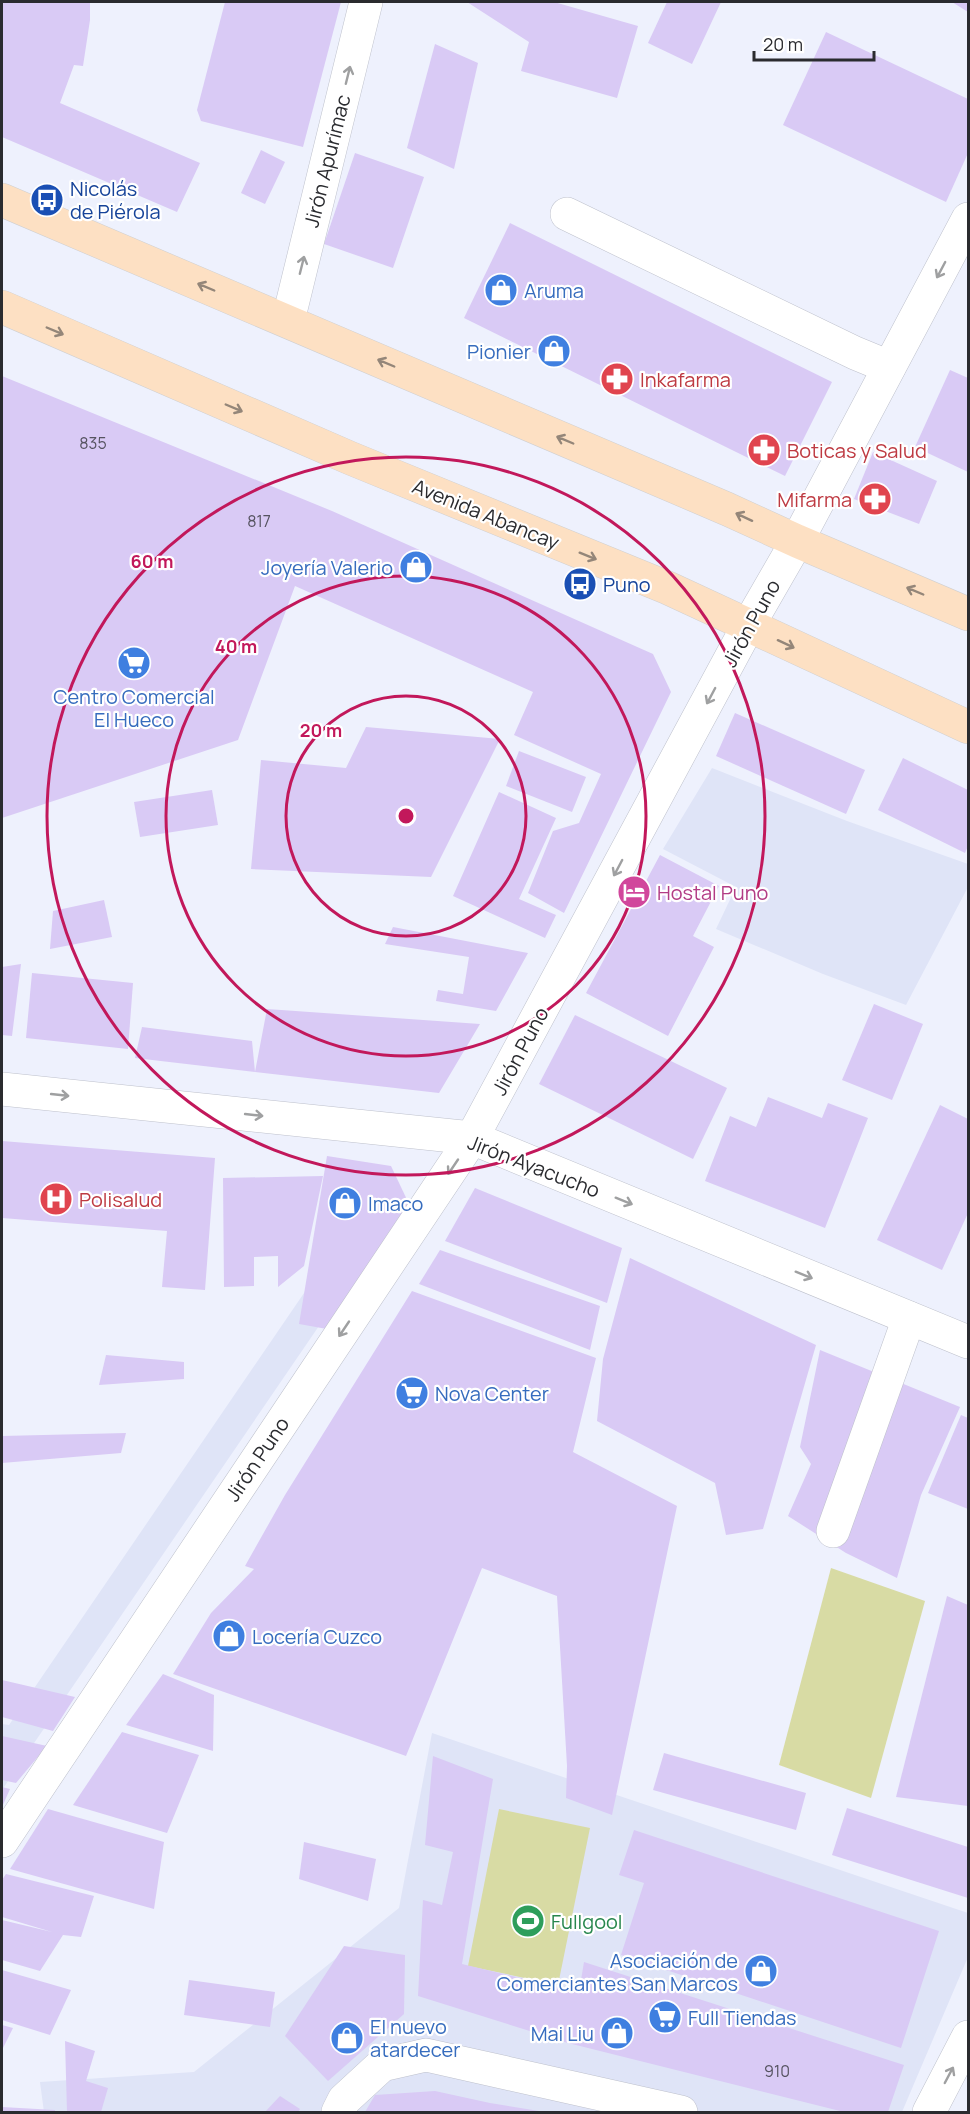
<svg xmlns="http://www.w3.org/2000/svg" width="970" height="2114" font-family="Manrope,sans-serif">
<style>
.built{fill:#dfe4f7}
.green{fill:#d8dba4}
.building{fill:#d9caf5}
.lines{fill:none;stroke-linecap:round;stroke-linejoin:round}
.minor-casing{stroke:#bec1cc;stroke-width:34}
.major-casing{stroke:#d0d0d1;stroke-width:34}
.minor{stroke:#fff;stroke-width:33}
.major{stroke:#fde0c3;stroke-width:33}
.oneway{stroke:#9fa0a1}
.oneway2{stroke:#948679}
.ring{fill:none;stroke:#c2185b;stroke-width:3}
.labels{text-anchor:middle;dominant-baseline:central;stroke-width:4.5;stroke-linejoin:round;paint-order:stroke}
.number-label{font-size:16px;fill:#565360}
.street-label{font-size:20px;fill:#2a2b2f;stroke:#fff}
.transit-label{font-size:20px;fill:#164399;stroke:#fff;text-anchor:start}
.shop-label{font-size:20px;fill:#366cbe;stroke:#fff;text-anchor:start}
.health-label{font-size:20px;fill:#be3a42;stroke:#fff;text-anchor:start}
.hotel-label{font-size:20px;fill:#b23c85;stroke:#fff;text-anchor:start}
.leisure-label{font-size:20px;fill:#27864d;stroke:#fff;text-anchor:start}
.centre{fill:#c2185b;stroke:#fff;stroke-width:3}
.ring-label{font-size:18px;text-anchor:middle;font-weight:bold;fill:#c2185b;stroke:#fff;stroke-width:4.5;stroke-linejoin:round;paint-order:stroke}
</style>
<rect width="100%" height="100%" fill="#eef1fd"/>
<g class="built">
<path d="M712 768 847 821 968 864V887L906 1005 823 974 716 929 736 887 663 849Z"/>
<path d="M386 1173 403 1203 2 1790V1724L9 1725Z"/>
<path d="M432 1733 968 1913V1957L902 2112H44L40 2082 194 2072 399 1908Z"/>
</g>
<g class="green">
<path d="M831 1568 925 1601 871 1798 779 1765Z"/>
<path d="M499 1809 590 1828 558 1985 468 1966Z"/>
</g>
<g class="building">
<path d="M2 2H90V20L83 66 74 65 60 103 200 163 177 212 2 137Z"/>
<path d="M225 2H341L303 147 201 121 197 110Z"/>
<path d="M467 2H554L638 26 617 98 521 71 529 42Z"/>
<path d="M667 2H721L692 64 648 43Z"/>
<path d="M952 2H968V12Z"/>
<path d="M826 32 968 99V153L946 202 783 125Z"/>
<path d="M435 44 478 63 454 169 407 148Z"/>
<path d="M261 150 285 162 265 204 241 193Z"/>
<path d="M355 153 424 177 393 268 324 244Z"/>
<path d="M510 223 832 382 785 476 464 318Z"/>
<path d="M950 370 968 378V472L915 447Z"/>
<path d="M2 376 332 511 653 654 671 692 564 913 528 893 553 831 579 823 601 774 514 735 533 692 295 586 238 740 2 818Z"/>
<path d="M873 452 937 481 919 524 854 499Z"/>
<path d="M735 713 865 770 846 814 716 756Z"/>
<path d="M366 727 500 739 431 877 251 869 261 760 346 768Z"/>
<path d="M519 751 586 777 572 812 506 786Z"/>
<path d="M903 758 968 790V846L965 853 878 810Z"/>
<path d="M212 790 218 825 140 837 134 802Z"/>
<path d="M499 792 556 818 519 899 556 915 545 938 453 896Z"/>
<path d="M660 855 719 886 693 936 714 947 668 1036 586 993Z"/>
<path d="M104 900 112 937 50 949 53 911Z"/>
<path d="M393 927 528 953 496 1011 436 1001 438 990 463 994 469 957 385 944Z"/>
<path d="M21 964 12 1036 2 1035V967Z"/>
<path d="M32 973 133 983 128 1049 26 1038Z"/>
<path d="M874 1004 923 1024 892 1100 842 1080Z"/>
<path d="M267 1009 480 1024 439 1093 255 1072 135 1058 142 1027 252 1041 255 1072Z"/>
<path d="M575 1015 727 1088 693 1159 539 1084Z"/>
<path d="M768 1097 822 1118 828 1103 868 1118 825 1228 705 1181 730 1116 756 1127Z"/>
<path d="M940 1105 968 1119V1213L942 1270 877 1240Z"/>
<path d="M2 1141 215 1158 205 1290 162 1287 167 1231 2 1218Z"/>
<path d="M327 1156 391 1166 410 1206 327 1329 299 1324Z"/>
<path d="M323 1176 304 1266 278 1287V1256L254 1257V1286L224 1287 223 1178Z"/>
<path d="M475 1188 622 1248 607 1303 445 1241Z"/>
<path d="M440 1250 600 1306 590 1350 419 1284Z"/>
<path d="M630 1258 816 1345 763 1529 726 1535 715 1483 597 1421 603 1359Z"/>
<path d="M412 1291 596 1358 573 1452 677 1506 612 1815 566 1798 567 1766 557 1596 482 1568 406 1756 173 1674 211 1613 254 1569 245 1566 285 1495Z"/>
<path d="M820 1350 960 1407 921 1495 897 1578 846 1553 788 1516 811 1464 800 1447Z"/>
<path d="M106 1355 184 1362V1379L99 1385Z"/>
<path d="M961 1415 968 1418V1509L928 1493Z"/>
<path d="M126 1433 121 1453 2 1463V1436Z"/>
<path d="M947 1596 968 1605V1806L896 1797Z"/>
<path d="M163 1674 214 1695 213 1751 126 1725Z"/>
<path d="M2 1680 75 1697 53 1731 2 1717Z"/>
<path d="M122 1732 199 1755 167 1833 73 1805Z"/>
<path d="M2 1736 47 1746 16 1783 2 1780Z"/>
<path d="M664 1753 806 1793 796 1830 653 1790Z"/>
<path d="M433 1756 493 1779 462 1964 579 1992 584 1962 904 2065 888 2112H844L568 2043 418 1996 423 1900 442 1905 453 1852 425 1845Z"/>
<path d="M2 1787 10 1789 2 1807Z"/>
<path d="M847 1808 968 1847V1898L832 1855Z"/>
<path d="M48 1809 164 1842 154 1909 10 1869Z"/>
<path d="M634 1830 939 1931 901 2048 621 1955 644 1883 619 1875Z"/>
<path d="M304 1842 376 1859 368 1901 299 1879Z"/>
<path d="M6 1874 94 1896 81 1937 63 1935 40 1971 2 1960V1920L52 1932 2 1917V1880Z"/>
<path d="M344 1946 405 1955 404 2014 328 2081 285 2036Z"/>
<path d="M2 1970 71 1990 50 2035 2 2020Z"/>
<path d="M189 1980 275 1992 270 2027 184 2015Z"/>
<path d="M2 2025 13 2028 2 2050Z"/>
<path d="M65 2041 95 2051 86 2081 108 2088 101 2112H67Z"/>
<path d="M435 2091 490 2103 539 2111V2112H365L375 2095Z"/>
<path d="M280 2096 300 2109 298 2112H265Z"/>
<path d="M2 2107 55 2110V2112H2Z"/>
</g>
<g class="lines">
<defs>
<g id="minor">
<path d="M567 214 855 353 889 367"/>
<path d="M288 321 366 2"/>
<path d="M2 1089 472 1138 968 1342"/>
<path d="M833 1531 909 1318"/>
<path d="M2 1841 472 1138 748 626 797 541 968 219"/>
<path d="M338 2112 344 2100 382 2065 426 2055 681 2112"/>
<path d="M929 2112 968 2037"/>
</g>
<g id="major">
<path d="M2 200 727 509 797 541 968 614"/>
<path d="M2 307 350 458 668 588 968 727"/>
</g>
</defs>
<use href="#minor" class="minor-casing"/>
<use href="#major" class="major-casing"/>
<use href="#minor" class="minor"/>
<use href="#major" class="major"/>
</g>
<defs><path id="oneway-shaft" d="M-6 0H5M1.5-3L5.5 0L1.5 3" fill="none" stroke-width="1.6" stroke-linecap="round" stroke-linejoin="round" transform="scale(1.5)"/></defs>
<g class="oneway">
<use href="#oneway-shaft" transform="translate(348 75) rotate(-76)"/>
<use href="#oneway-shaft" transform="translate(302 265) rotate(-76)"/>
<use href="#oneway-shaft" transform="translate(941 270) rotate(118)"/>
<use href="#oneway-shaft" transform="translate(711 696) rotate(118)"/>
<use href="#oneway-shaft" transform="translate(618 868) rotate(118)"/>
<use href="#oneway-shaft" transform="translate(60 1095) rotate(6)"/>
<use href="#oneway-shaft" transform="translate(254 1115) rotate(6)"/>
<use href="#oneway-shaft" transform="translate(453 1167) rotate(124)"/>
<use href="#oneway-shaft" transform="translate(624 1201) rotate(22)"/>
<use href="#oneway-shaft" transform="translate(804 1275) rotate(22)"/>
<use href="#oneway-shaft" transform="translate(344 1329) rotate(124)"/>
<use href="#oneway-shaft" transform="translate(949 2075) rotate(-62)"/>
</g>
<g class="oneway2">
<use href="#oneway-shaft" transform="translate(206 287) rotate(-157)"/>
<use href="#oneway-shaft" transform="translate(55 331) rotate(23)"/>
<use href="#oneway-shaft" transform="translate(386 363) rotate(-157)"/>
<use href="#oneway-shaft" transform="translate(234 408) rotate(23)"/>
<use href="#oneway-shaft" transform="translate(565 440) rotate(-157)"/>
<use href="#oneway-shaft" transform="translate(744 517) rotate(-155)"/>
<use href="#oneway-shaft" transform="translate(588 556) rotate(22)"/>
<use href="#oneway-shaft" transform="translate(915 591) rotate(-157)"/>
<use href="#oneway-shaft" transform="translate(786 644) rotate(25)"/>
</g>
<g class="ring">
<circle cx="406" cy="816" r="120"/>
<circle cx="406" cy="816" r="240"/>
<circle cx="406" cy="816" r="359"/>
</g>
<defs>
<symbol id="bus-disc" viewBox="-11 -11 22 22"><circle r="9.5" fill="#1a4fb4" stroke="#fff"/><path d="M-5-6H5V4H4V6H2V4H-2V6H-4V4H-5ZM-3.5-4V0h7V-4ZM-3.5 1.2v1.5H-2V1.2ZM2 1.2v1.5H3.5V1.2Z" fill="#fff"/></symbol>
<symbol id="shop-disc" viewBox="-11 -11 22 22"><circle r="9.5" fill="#3f7fe0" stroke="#fff"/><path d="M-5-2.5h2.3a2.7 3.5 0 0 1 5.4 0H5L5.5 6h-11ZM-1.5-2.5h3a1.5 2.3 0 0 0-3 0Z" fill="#fff"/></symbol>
<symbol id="pharmacy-disc" viewBox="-11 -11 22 22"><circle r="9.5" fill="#e0444e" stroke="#fff"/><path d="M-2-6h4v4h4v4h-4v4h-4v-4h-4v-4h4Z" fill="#fff"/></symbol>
<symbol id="supermarket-disc" viewBox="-11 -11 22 22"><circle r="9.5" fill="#3f7fe0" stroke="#fff"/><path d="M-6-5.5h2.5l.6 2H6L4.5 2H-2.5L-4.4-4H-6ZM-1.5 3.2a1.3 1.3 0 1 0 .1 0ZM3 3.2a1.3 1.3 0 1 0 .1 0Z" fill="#fff"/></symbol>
<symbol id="hotel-disc" viewBox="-11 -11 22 22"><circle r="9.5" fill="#d1479c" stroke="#fff"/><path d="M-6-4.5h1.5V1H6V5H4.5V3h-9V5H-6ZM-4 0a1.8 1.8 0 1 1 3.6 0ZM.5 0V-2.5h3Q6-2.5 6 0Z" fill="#fff"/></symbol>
<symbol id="hospital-disc" viewBox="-11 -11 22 22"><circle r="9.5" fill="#e0444e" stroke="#fff"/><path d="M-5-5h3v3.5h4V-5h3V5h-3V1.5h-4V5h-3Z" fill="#fff"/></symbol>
<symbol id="stadium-disc" viewBox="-11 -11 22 22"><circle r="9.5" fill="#2e9e5b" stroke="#fff"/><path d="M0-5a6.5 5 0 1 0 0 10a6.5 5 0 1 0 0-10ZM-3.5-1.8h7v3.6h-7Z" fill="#fff"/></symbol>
</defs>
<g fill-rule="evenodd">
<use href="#bus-disc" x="28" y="181" width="38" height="38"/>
<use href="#shop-disc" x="482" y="271" width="38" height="38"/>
<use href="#shop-disc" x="535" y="332" width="38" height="38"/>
<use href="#pharmacy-disc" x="598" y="360" width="38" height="38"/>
<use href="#pharmacy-disc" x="745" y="431" width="38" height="38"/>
<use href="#pharmacy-disc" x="856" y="480" width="38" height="38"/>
<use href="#shop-disc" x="397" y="548" width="38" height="38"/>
<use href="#bus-disc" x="561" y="565" width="38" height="38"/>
<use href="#supermarket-disc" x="115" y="644" width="38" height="38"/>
<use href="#hotel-disc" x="615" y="873" width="38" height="38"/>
<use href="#hospital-disc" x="37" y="1180" width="38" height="38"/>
<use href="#shop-disc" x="326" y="1184" width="38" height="38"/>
<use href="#supermarket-disc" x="393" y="1374" width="38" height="38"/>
<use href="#shop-disc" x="210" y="1617" width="38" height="38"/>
<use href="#stadium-disc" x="509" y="1902" width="38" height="38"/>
<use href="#shop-disc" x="742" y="1952" width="38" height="38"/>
<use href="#supermarket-disc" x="646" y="1998" width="38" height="38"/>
<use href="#shop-disc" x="598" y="2014" width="38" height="38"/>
<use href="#shop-disc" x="328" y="2019" width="38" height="38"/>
</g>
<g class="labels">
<g class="number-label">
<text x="93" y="443">835</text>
<text x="259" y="521">817</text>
<text x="777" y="2071">910</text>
</g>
<g class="street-label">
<text transform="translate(327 161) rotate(-76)">Jirón Apurímac</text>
<text transform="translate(486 514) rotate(22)">Avenida Abancay</text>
<text transform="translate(751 623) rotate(-61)">Jirón Puno</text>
<text transform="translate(520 1051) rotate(-62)">Jirón Puno</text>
<text transform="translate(534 1166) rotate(21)">Jirón Ayacucho</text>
<text transform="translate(257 1459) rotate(-56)">Jirón Puno</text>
</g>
<g class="transit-label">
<text x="70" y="188">Nicolás<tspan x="70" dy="23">de Piérola</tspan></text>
<text x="603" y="584">Puno</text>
</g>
<g class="shop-label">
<text x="524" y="290">Aruma</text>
<text x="531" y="351" text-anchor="end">Pionier</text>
<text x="393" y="567" text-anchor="end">Joyería Valerio</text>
<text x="134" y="696" text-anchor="middle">Centro Comercial<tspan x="134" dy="23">El Hueco</tspan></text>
<text x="368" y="1203">Imaco</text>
<text x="435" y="1393">Nova Center</text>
<text x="252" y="1636">Locería Cuzco</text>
<text x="738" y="1960" text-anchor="end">Asociación de<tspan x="738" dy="23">Comerciantes San Marcos</tspan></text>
<text x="688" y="2017">Full Tiendas</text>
<text x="370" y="2026">El nuevo<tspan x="370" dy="23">atardecer</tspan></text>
<text x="594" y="2033" text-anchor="end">Mai Liu</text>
</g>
<g class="health-label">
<text x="640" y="379">Inkafarma</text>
<text x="787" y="450">Boticas y Salud</text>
<text x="852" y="499" text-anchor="end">Mifarma</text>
<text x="79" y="1199">Polisalud</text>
</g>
<g class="hotel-label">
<text x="657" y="892">Hostal Puno</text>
</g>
<g class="leisure-label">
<text x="551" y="1921">Fullgool</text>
</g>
</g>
<circle cx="406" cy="816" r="9" class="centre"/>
<g class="ring-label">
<text x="152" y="568">60 m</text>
<text x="236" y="653">40 m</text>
<text x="321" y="737">20 m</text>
</g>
<rect width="970" height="2114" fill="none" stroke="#2a2b2f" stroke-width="6"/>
<path d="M754 51v9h120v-9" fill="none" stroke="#2a2b2f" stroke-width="3"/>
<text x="763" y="51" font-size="18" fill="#2a2b2f" stroke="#ffffff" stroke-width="4.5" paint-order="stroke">20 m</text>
</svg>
